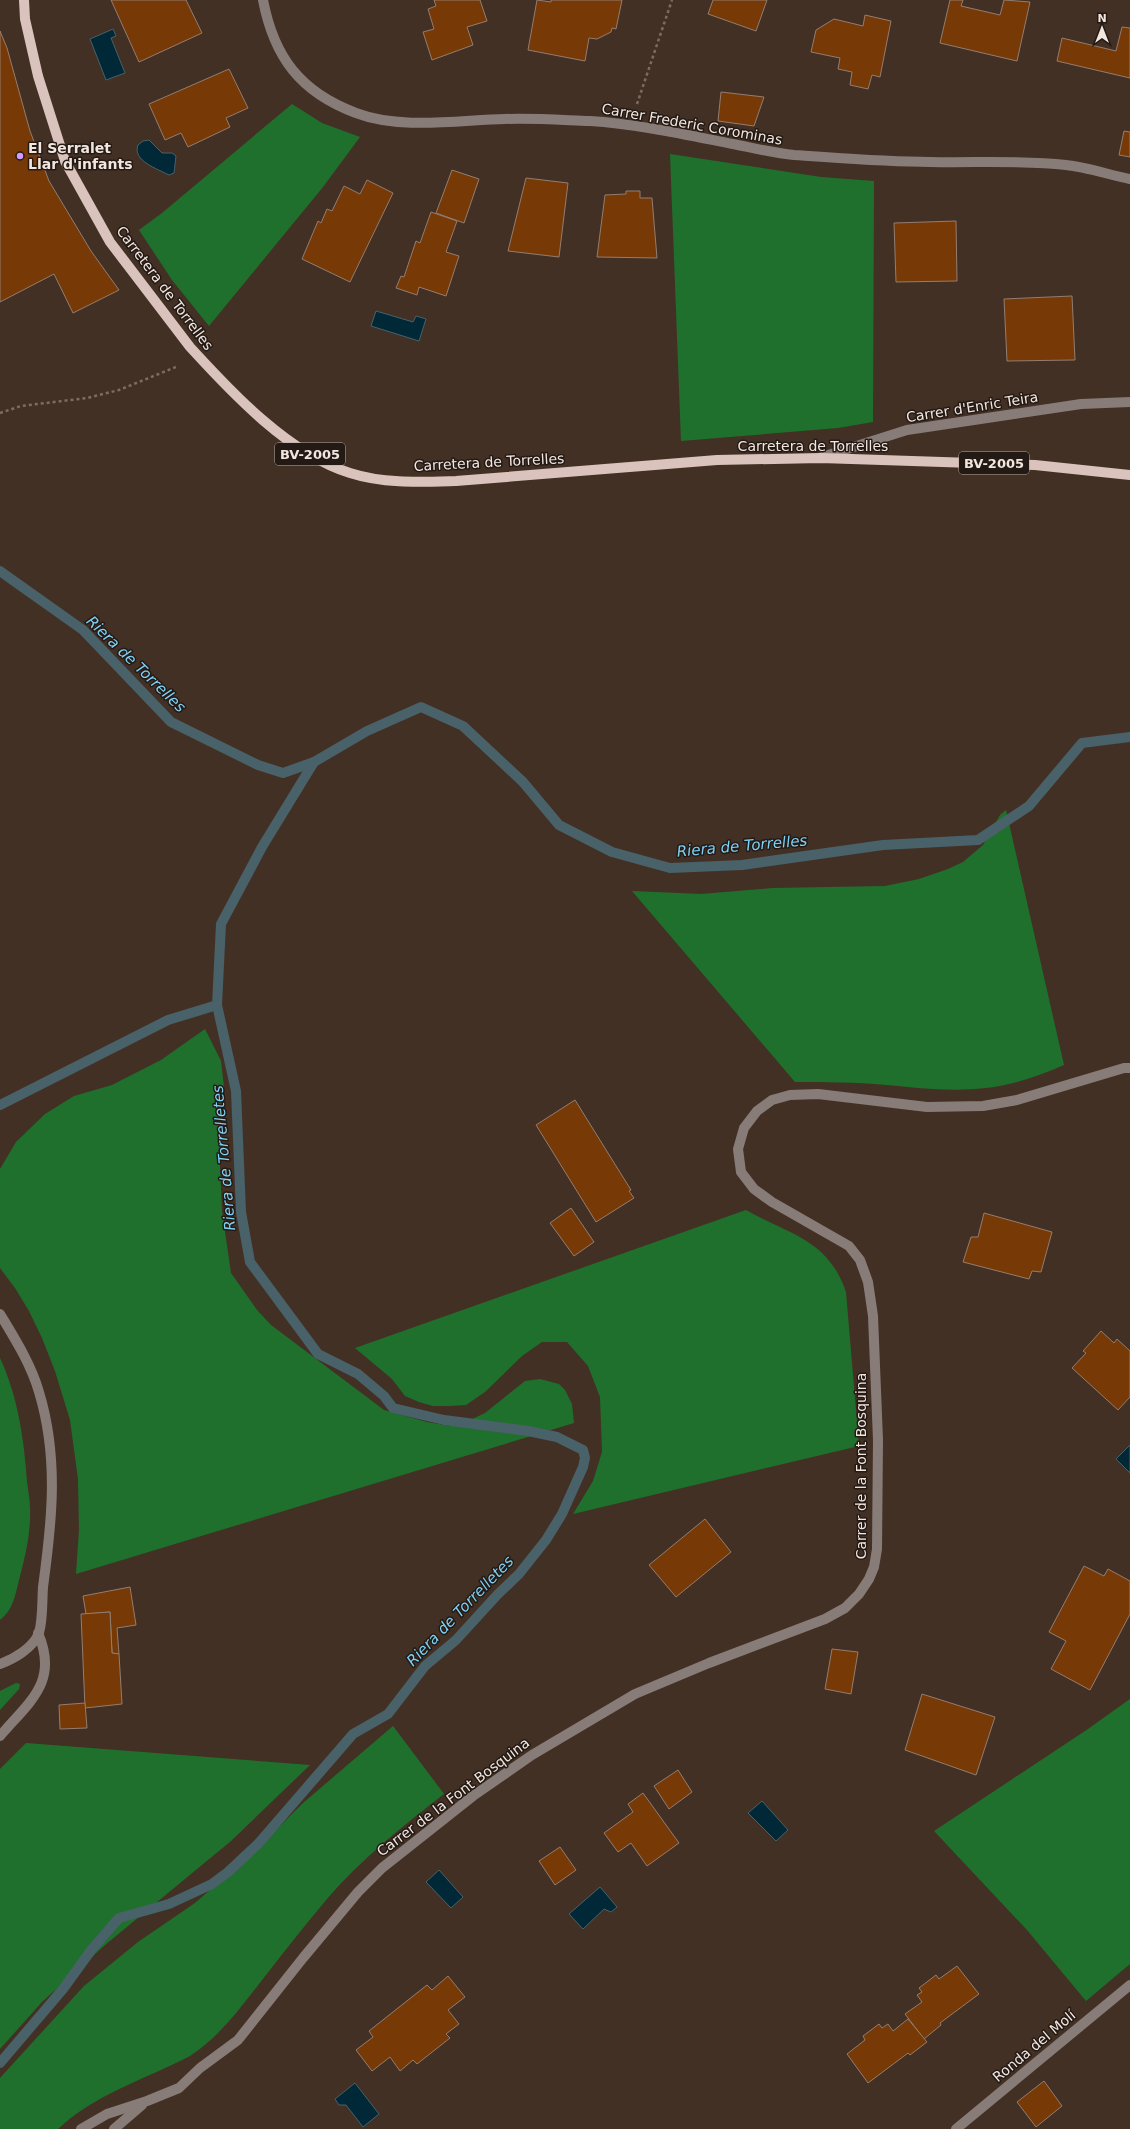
<svg xmlns="http://www.w3.org/2000/svg" width="1130" height="2129" font-family="'DejaVu Sans',sans-serif">
<style>
.forest{fill:#20702d}
.water{fill:#002837;stroke:#496169}
.lines{fill:none;stroke-linecap:round;stroke-linejoin:round}
.stream{stroke:#496169;stroke-width:10}
.building{fill:#773a07;stroke:#937d70}
.path{stroke:#7d6c61;stroke-width:2.5;stroke-dasharray:3 3;stroke-linecap:butt}
.minor{stroke:#887c79;stroke-width:10}
.major{stroke:#dbc3bd;stroke-width:10}
.poi-dot{fill:#d39cfc;stroke:#231a15;stroke-width:1.5}
.labels{text-anchor:middle;dominant-baseline:central;stroke-width:3;stroke-linejoin:round;paint-order:stroke}
.shield{fill:#231a15;stroke:#b5a9a2;stroke-width:1}
.shield-label{font-size:13px;font-weight:bold;fill:#f3e6df}
.street-label{font-size:14px;fill:#f3e6df;stroke:#231a15}
.poi-label{font-size:14px;font-weight:bold;fill:#f3e6df;stroke:#231a15;text-anchor:start}
.water-label{font-size:15px;font-style:italic;fill:#7fd1f5;stroke:#231a15}
</style>
<rect width="100%" height="100%" fill="#433024"/>
<g class="forest">
<path d="M292 104 322 123 360 137 323 187 209 326 172 280 139 230 162 213Z"/>
<path d="M670 154 821 177 874 181 873 422 838 428 681 441Z"/>
<path d="M1006 810 1064 1065C1039 1076 1013 1085 986 1088 949 1092 921 1088 886 1085 855 1082 825 1082 795 1082L632 891 701 894 773 888 885 886 919 879 948 869 963 862 983 845 1000 815Z"/>
<path d="M205 1029 221 1061 224 1087 220 1167 222 1211 231 1273 257 1310 271 1325 384 1410 427 1422 450 1426 468 1421 485 1413 525 1381 540 1379 559 1384 565 1390 572 1404 574 1423 76 1574 79 1530 78 1479 70 1420 55 1371 42 1338 29 1311 15 1288 0 1268V1169L16 1142 45 1114 74 1096 112 1085 161 1060Z"/>
<path d="M746 1210C790 1235 828 1239 846 1292L859 1446 573 1514 593 1481 602 1452 600 1397 588 1366 567 1342H542L522 1356 485 1392 466 1405 450 1406H433L419 1402 405 1396 392 1379 355 1348Z"/>
<path d="M0 1358C18 1397 24 1439 27 1481 28 1490 30 1500 30 1509 31 1533 25 1557 19 1580 15 1596 13 1610 0 1620Z"/>
<path d="M16 1683 20 1684 19 1689 0 1710V1691Z"/>
<path d="M1130 1699V1964L1086 2001 1027 1930 934 1831 1088 1729Z"/>
<path d="M393 1726 444 1794C403 1826 361 1859 327 1899 303 1927 281 1956 259 1984 238 2011 219 2037 190 2056 146 2079 95 2094 58 2129H0V2078L84 1986 138 1942 195 1903 257 1849 303 1803Z"/>
<path d="M26 1743 310 1765 231 1841 105 1945 42 2002 0 2049V1769Z"/>
</g>
<g class="water">
<path d="M113 29 116 36 111 38 125 73 106 80 90 39Z"/>
<path d="M149 140 162 153H172L176 156 174 173 169 175C158 169 132 161 138 145L143 141Z"/>
<path d="M376 311 413 322 416 316 426 319 419 341 371 326Z"/>
<path d="M1130 1445V1473L1116 1459Z"/>
<path d="M762 1801 788 1830 776 1841 748 1813Z"/>
<path d="M439 1870 463 1897 451 1908 426 1882Z"/>
<path d="M600 1887 617 1907 611 1912 604 1909 583 1929 569 1914Z"/>
<path d="M355 2083 379 2114 363 2127 346 2105H339L335 2099Z"/>
</g>
<g class="lines">
<g class="stream">
<path d="M0 571 83 630 171 722 258 765 283 773 314 762 367 731 421 707 463 726 523 782 559 825 612 852 670 868 742 865 883 845 978 840 1029 806 1082 743 1130 737"/>
<path d="M0 1105 168 1020 217 1005 221 924 262 847 314 762"/>
<path d="M0 2063 63 1989 92 1949 119 1918 169 1904 212 1884 228 1872 258 1844 353 1734 388 1714 425 1666 456 1640 498 1594 519 1574 546 1540 562 1514 583 1467 585 1458 583 1450 557 1437 528 1431 444 1420 393 1408 384 1396 358 1374 318 1354 250 1262 241 1212 236 1091 217 1005"/>
</g>
</g>
<g class="building">
<path d="M111 0H186L202 33 139 62Z"/>
<path d="M434 0H480L487 21 467 27 473 45 432 60 423 32 434 29 428 9 436 6Z"/>
<path d="M537 0 551 2V0H622L616 29 612 28 611 32 597 39 589 38 585 61 528 50Z"/>
<path d="M713 0H767L756 31 708 14Z"/>
<path d="M950 0H963L961 6 1000 15 1004 0 1030 2 1017 61 940 43Z"/>
<path d="M865 15 891 21 880 77 872 75 868 89 850 85 852 72 838 69 840 58 811 52 816 30 834 19 863 26Z"/>
<path d="M1122 27 1130 28V78L1057 61 1062 38 1116 51Z"/>
<path d="M0 31 7 48 30 131 49 181 91 251 119 290 73 313 54 274 0 302Z"/>
<path d="M229 69 248 108 226 118 230 127 188 147 181 133 165 140 149 104Z"/>
<path d="M721 92 764 97 754 126 718 121Z"/>
<path d="M1124 131 1130 132V157L1119 155Z"/>
<path d="M452 170 479 179 464 223 436 213Z"/>
<path d="M526 178 568 183 559 257 508 251Z"/>
<path d="M367 180 393 193 350 282 302 259 318 221 321 223 327 209 332 211 344 186 360 194Z"/>
<path d="M626 191H640V198H652L657 258 597 257 605 195 626 194Z"/>
<path d="M431 212 457 221 446 252 459 256 446 296 419 287 417 295 396 288 401 276 404 277 416 241 420 243Z"/>
<path d="M956 221 957 281 896 282 894 223Z"/>
<path d="M1072 296 1075 360 1007 361 1004 299Z"/>
<path d="M575 1100 631 1190 629 1191 634 1198 596 1222 536 1125Z"/>
<path d="M571 1208 594 1242 574 1256 550 1223Z"/>
<path d="M984 1213 1052 1232 1041 1272 1032 1271 1029 1279 963 1262 971 1237H978Z"/>
<path d="M1101 1331 1114 1343 1117 1339 1130 1351V1397L1118 1410 1072 1368 1086 1353 1083 1351Z"/>
<path d="M705 1519 731 1552 676 1597 649 1565Z"/>
<path d="M1084 1566 1104 1576 1108 1569 1130 1581V1614L1090 1690 1051 1669 1066 1641 1049 1632Z"/>
<path d="M130 1587 136 1625 117 1628 119 1654 112 1653 110 1612 86 1614 83 1596Z"/>
<path d="M110 1612 112 1653 119 1654 122 1704 85 1708 81 1614Z"/>
<path d="M832 1649 858 1652 851 1694 825 1689Z"/>
<path d="M922 1694 995 1717 976 1775 905 1750Z"/>
<path d="M85 1703 87 1728 60 1729 59 1705Z"/>
<path d="M678 1770 692 1792 669 1809 654 1786Z"/>
<path d="M643 1793 679 1843 647 1866 631 1843 618 1852 604 1833 633 1812 628 1804Z"/>
<path d="M560 1847 576 1870 555 1885 539 1861Z"/>
<path d="M957 1966 979 1994 940 2023 941 2025 924 2039 905 2014 922 2002 917 1995 922 1992 919 1988 936 1975 939 1979Z"/>
<path d="M448 1976 465 1997 448 2010 459 2024 446 2034 450 2038 417 2064 413 2060 400 2071 390 2057 372 2071 356 2050 373 2037 369 2031 427 1985 432 1990Z"/>
<path d="M908 2019 927 2042 910 2055 908 2053 868 2083 847 2054 865 2040 863 2036 879 2024 882 2028 888 2024 893 2031Z"/>
<path d="M1044 2081 1062 2106 1036 2127 1017 2102Z"/>
</g>
<g class="lines">
<g class="path">
<path d="M637 104 672 0"/>
<path d="M0 413 21 406 87 398 119 390 176 367"/>
</g>
<g class="minor">
<path d="M263 0C274 57 300 92 356 113 400 130 459 120 505 119 533 118 562 120 590 121 637 124 687 135 733 144 753 148 773 153 794 155 839 158 884 162 930 162 975 163 1021 160 1066 165 1087 167 1109 175 1130 179"/>
<path d="M822 457 907 430 1081 404 1130 402"/>
<path d="M0 1314C15 1339 31 1364 39 1392 59 1458 52 1521 43 1587 42 1601 43 1619 39 1633 33 1648 14 1659 0 1664"/>
<path d="M0 1736C30 1701 59 1682 38 1633"/>
<path d="M81 2129 107 2114 147 2101 179 2088 200 2068 238 2040 303 1958 358 1892 382 1868 473 1796 532 1755 635 1694 709 1663 825 1619 845 1608 859 1594 869 1579 874 1567 877 1549 878 1440 873 1316 868 1282 860 1260 849 1246 772 1202 754 1189 741 1172 738 1149 744 1128 757 1111 772 1100 790 1095 818 1094 927 1107 983 1106 1017 1100 1124 1068H1130"/>
<path d="M114 2129 142 2105"/>
<path d="M956 2129 1130 1985"/>
</g>
<path class="major" d="M24 0 25 19 38 76 65 161 110 242 190 347C232 393 289 454 350 473 384 484 421 482 456 481L717 460 821 458 1035 465 1130 475"/>
</g>
<circle class="poi-dot" cx="20" cy="156" r="4"/>
<g class="labels">
<g class="shield">
<rect x="275" y="443" width="70" height="22" rx="3"/>
<rect x="959" y="452" width="70" height="22" rx="3"/>
</g>
<g class="shield-label">
<text x="310" y="454">BV-2005</text>
<text x="994" y="463">BV-2005</text>
</g>
<g class="street-label">
<text transform="translate(692 124) rotate(10)">Carrer Frederic Corominas</text>
<text transform="translate(165 288) rotate(53)">Carretera de Torrelles</text>
<text transform="translate(972 407) rotate(-9)">Carrer d'Enric Teira</text>
<text x="813" y="446">Carretera de Torrelles</text>
<text transform="translate(489 462) rotate(-3)">Carretera de Torrelles</text>
<text transform="translate(861 1466) rotate(-90)">Carrer de la Font Bosquina</text>
<text transform="translate(453 1797) rotate(-37)">Carrer de la Font Bosquina</text>
<text transform="translate(1034 2046) rotate(-40)">Ronda del Molí</text>
</g>
<g class="poi-label">
<text x="28" y="148">El Serralet<tspan x="28" dy="16">Llar d'infants</tspan></text>
</g>
<g class="water-label">
<text transform="translate(136 664) rotate(44)">Riera de Torrelles</text>
<text transform="translate(742 846) rotate(-5)">Riera de Torrelles</text>
<text transform="translate(224 1158) rotate(-95)">Riera de Torrelletes</text>
<text transform="translate(460 1611) rotate(-46)">Riera de Torrelletes</text>
</g>
</g>
<g transform="translate(1102 28)" stroke="#231a15" stroke-width="3" paint-order="stroke">
<path d="M0-3L7 15L0 10L-7 15Z" fill="#f3e6df"/>
<text y="-6" font-size="11" font-weight="bold" text-anchor="middle" fill="#f3e6df">N</text>
</g>
</svg>
